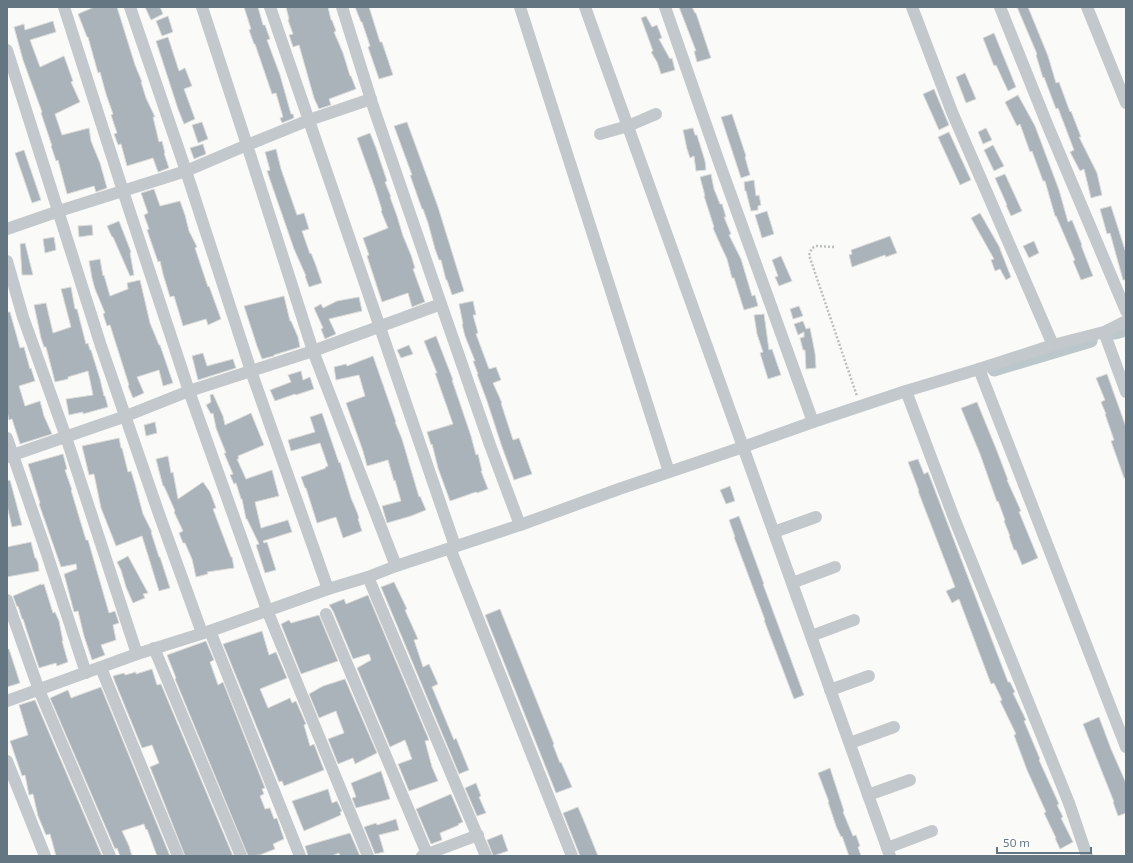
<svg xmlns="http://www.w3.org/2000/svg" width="1133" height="863" font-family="'Exo 2',sans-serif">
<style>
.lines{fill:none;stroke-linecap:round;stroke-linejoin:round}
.canal{stroke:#bbc7cb;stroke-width:13}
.building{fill:#aab3b9;stroke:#dcdcda}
.path{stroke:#bbbfc2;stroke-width:2.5;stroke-dasharray:2 2;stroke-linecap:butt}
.street{stroke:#c3c8cc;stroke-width:12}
</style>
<rect width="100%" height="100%" fill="#fafaf8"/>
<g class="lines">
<g class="canal">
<path d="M1115 333 1126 330"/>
<path d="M994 370 1091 341"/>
</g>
</g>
<g class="building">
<path d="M94 7H117L135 65 142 82H141L146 98 155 117H153L159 142 162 141 165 153H164L169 168 158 172 153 158 127 166 121 144 118 145 114 134 117 133 111 115 113 114 106 94 100 72 98 73 88 37H87L78 14Z"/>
<path d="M145 7H160L163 14 151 20Z"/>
<path d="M244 7H258L263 25H265L270 39 267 40 280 75 291 114H293L294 118 282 123 280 118 283 117 276 93 272 94 255 44H254L249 30 251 29Z"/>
<path d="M286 7H328L331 20H332L336 31 334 32 343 53 350 76H351L356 89 329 99 331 105 319 109 314 98 299 45 293 47 289 35 293 34 288 20 289 19Z"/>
<path d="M355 7H369L380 42H382L393 75 379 79 368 47 370 46 362 22H361Z"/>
<path d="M679 7H692L695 13H696L711 58 697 62 694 51H696Z"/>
<path d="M1017 7H1028L1048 56 1056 83 1059 82 1070 112 1071 111 1081 137H1079L1097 173 1102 195 1091 198 1084 169 1080 171 1070 152 1074 150 1058 108 1056 109 1044 77 1043 78 1036 55 1037 54Z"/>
<path d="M168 16 173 32 162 36 156 21Z"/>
<path d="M646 16 652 27 657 25 662 38 659 39 670 59 672 58 675 70 661 74 657 62 651 52 653 51 641 18Z"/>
<path d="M53 21 56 32 30 40 40 67 64 56 73 81 71 82 80 102 55 114 62 135 89 128 91 141 100 163 107 188 96 192 94 186 67 194 58 160 56 161 51 146H52L41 113 42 112 23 60 14 27 24 24 25 30Z"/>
<path d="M994 33 1016 87 1008 91 996 65 994 66 983 38Z"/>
<path d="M168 37 179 71 185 68 192 86 184 89 195 119 184 124 178 109 156 41Z"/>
<path d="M965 73 976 99 966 103 956 77Z"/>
<path d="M934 89 949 125 939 130 923 94Z"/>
<path d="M1018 95 1035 126 1059 190 1068 222 1072 220 1082 245H1081L1093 276 1081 280 1073 261 1075 260 1056 216H1055L1045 181H1043L1032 151 1030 152 1020 124 1017 126 1005 102Z"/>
<path d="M732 114 746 156 745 157 750 175 741 178 721 117Z"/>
<path d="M202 122 208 139 198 143 192 125Z"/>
<path d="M407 122 438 207 464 291 452 295 447 280H446L441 260H439L435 249 428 223 423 209H422L410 175H412L394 126Z"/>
<path d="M693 128 695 135H697L705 161 706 170 696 171 694 156 690 158 687 149 683 130Z"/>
<path d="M986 128 992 140 983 144 978 132Z"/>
<path d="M949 132 971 180 960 185 938 137Z"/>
<path d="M370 133 376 148 387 181 385 182 391 197H390L397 216 403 236 411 255 415 268 413 269 425 302 412 307 408 293 382 302 367 256 369 255 363 238 388 228 381 211 382 210 375 188 357 138Z"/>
<path d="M203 144 206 154 194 159 190 148Z"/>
<path d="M993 145 1004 166 994 171 984 150Z"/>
<path d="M276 149 281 169 297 215 304 213 309 229 302 231 310 254 311 253 315 263 322 283 309 287 305 276H306L294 249 267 171 270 170 265 152Z"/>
<path d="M24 150 41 200 32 203 15 153Z"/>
<path d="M711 174 714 189 720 204H722L726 217H724L731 234 729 235 741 259 752 296 755 295 758 306 744 310 734 278H732L727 259 720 244 713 228 714 227 704 196H705L700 177Z"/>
<path d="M1005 174 1022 211 1011 216 1006 205H1007L995 178Z"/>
<path d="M754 180 756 196 759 195 761 205 758 206V210L751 211 746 191H745L744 182Z"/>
<path d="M154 189 160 206 180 201 185 215 189 231 197 247 195 248 208 287 209 286 221 319 208 325 206 319 183 326 174 296 170 297 163 274 160 261 158 262 147 230 149 229 144 215 148 213 141 193Z"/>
<path d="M1111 206 1126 253V280H1123L1110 233 1107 234 1100 209Z"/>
<path d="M767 211 774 234 762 238 755 215Z"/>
<path d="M980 213 1000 248V249L1011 277 1006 280 1000 269 995 271 991 260 994 259 971 218Z"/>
<path d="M119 221 131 252 130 253 134 275 130 276 113 237H112L107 226Z"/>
<path d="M92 225 93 235 79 237 78 226Z"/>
<path d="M890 236 897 253 886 257 885 255 852 267 849 255 852 254 851 250Z"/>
<path d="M54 237 56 250 45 253 43 239Z"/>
<path d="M1034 241 1039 253 1029 258 1023 246Z"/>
<path d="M25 243 33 275H22L20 244Z"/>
<path d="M781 256 792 281 779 286 775 277 778 276 772 260Z"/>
<path d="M100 259 103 276 104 275 110 296 128 289 127 283 140 280 150 323 159 345H160L173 383 163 386 159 370 137 377 144 393 133 398 128 386 129 385 110 325 107 326 103 314 105 313 95 289 92 278 89 261Z"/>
<path d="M71 287 75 309H77L86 344 88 343 90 350H91L100 379 104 396H105L108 407 83 414V412L69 415 66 399 93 395 88 371 68 377V379L55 382 46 347H44L41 338 34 305 46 303 53 333 71 327 61 289Z"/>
<path d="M284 296 290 321H291L298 337 300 347 274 355V356L262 359 257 346 244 306Z"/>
<path d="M359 297 362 311 329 319 336 334 325 339 321 329 323 328 314 308 321 304 323 308 337 301Z"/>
<path d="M473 301 476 315H473L478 333 476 334 489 369 496 367 501 380 493 383 502 403H501L513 440 519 438 532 474 514 480 501 444 487 401 477 374H478L473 361H475L465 336 462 324H463L459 304Z"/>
<path d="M799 306 803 316 793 319 790 309Z"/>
<path d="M7 312H10L20 348 24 347 30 369 31 368 35 381 19 386 25 406 40 401 44 416 52 434 20 444 12 419 9 420 7 412Z"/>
<path d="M764 314 769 350 772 349 781 375 768 379 760 353 763 352 757 334 754 315Z"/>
<path d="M803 321 806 329 810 328 815 353 816 368 806 369 805 350H803L800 338 804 337V332L798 335 794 324Z"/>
<path d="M436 336 453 380H452L471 436 476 455 478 454 482 471H481L488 489 477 493 476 492 450 501 438 468 432 444 431 445 427 432 453 424 435 373H437L424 341Z"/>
<path d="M409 345 413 354 401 358 397 350Z"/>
<path d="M203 353 207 366 233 359 236 368 198 380 192 356Z"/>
<path d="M373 356 396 422H395L402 439 419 497 420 496 426 510 411 516 387 523 382 506 401 501 395 480 394 481 388 460 367 466 363 451 346 403 365 396 359 375 336 380 334 367 346 364 347 366Z"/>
<path d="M301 371 303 380 310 377 314 389 296 395 295 394 275 401 270 390 291 382 288 375Z"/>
<path d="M1107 374 1126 427V478H1124L1111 441 1114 440 1105 414H1106L1101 402 1105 400 1096 378Z"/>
<path d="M213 394 223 416 225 425 251 413 264 445 238 456 239 459H237L246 479 272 470 279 496 255 502 261 528 288 520 292 532 263 541 264 543 267 542 276 570 265 573 256 545 259 544 247 519H246L242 499H241L236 483 234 484 230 475 233 474 224 453H226L216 428 213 413 211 414 206 405 211 402 210 395Z"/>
<path d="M977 402 997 451 1008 480H1007L1021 511 1019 512 1038 558 1022 565 1016 550H1014L1009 536H1010L1004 521 1005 520 998 501 997 502 980 454 961 408Z"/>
<path d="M322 413 339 463 340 462 351 498 357 512 359 518 358 519 362 531 343 538 336 517 317 523 306 488H305L301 477 326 468 325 467 328 466 320 443 291 451 288 440 315 432 310 417Z"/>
<path d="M155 422 157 433 146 436 144 425Z"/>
<path d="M119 438 121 448H122L128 472 131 471 135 484 143 514 152 532H151L159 557H160L170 588 159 591 142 536 116 546 101 508 94 474 89 475 82 446Z"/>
<path d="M63 454 67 469 65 470 72 490H71L86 540H88L109 613 115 611 119 623 113 625 116 640 101 645 105 655 92 660 84 636 78 611 74 612 64 574 77 569 76 564 61 567 39 504 40 503 28 464Z"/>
<path d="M168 456 171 473 173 472 178 499 203 482 210 492 216 508 213 509 231 557H232L234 568 207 572 208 574 196 577 192 559 185 543H183L179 533 183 531 174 512 175 511 164 486H163L159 471 156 459Z"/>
<path d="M918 459 924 474 928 472 1008 682H1010L1015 692 1013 693 1026 720 1024 721 1040 759 1039 760 1059 804 1057 805 1063 817 1061 818 1073 842 1060 849 1055 838H1056L1044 813 1046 812 1027 770 1014 735 1016 734 1000 701 1002 700 994 683 991 684 959 599 952 603 946 591 955 587 918 491H919L908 462Z"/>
<path d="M10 480 22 525 12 527 7 506V481Z"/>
<path d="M730 486 735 501 726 504 720 490Z"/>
<path d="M739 516 764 584H763L804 695 794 699 764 620H765L734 537H735L729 520Z"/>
<path d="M31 542 35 558H36L38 563 39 571 7 577V547Z"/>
<path d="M128 556 148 593 143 594 145 598 133 603 126 587 121 570 117 562Z"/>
<path d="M394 582 407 609 405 610 418 639 414 640 423 667 429 664 438 684 432 687 454 740 456 738 469 770 459 774 381 587Z"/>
<path d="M41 584V585L44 584 53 613 55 612 59 621 63 641H62L68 662 57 666 56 663 39 668 32 647 23 619H22L18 606 17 607 13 596Z"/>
<path d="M368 595 429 740 425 741 432 767 438 781 409 791 398 764 412 759 405 740 390 747 357 668 371 660 369 654 353 659 333 611 329 605 344 599 346 604Z"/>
<path d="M500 609 554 744 553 745 560 763 561 762 572 787 556 793 485 615Z"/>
<path d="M319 615 338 661 301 674 281 624 289 620 291 623Z"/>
<path d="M262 631 269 655 276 652 287 678 260 689 268 708 290 698 292 703 296 701 306 724 304 725 310 746 314 744 324 770 284 786 282 781 279 782 223 644Z"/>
<path d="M206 641 214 660 210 662 218 685 223 682 265 788 262 789 264 794 260 796 265 809 270 808 274 819 277 818 284 839 273 844 275 849 260 855 248 856 175 679 176 678 167 655Z"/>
<path d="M7 649H9L20 683 7 687Z"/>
<path d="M152 669 157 685 161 684 233 856H185L150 767 159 763 152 745 142 748 115 682 113 676 124 673 125 675 136 672V674Z"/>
<path d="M345 679 377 753 355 764 353 758 338 764 328 739 344 733 336 711 319 718 309 694 323 686Z"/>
<path d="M101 687 170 856H157L147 829 146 830 144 824 122 831 129 846 132 856H120L117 848 115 849 50 698 68 690 71 698Z"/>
<path d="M35 700 102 856H56L50 834 46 835 38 816 33 794 29 795 25 775 22 776 10 741 28 735 19 705Z"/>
<path d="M1099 717 1111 749 1126 783V813L1118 816 1113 802H1114L1083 724Z"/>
<path d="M830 768 844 811 843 812 853 836 856 835 860 846 858 847 861 856H849L842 836 841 837 836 826 828 802H829L818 773Z"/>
<path d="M381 771 390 799 356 808 352 798 356 797 351 783Z"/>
<path d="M476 783 481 796 479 797 486 813 477 816 465 788Z"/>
<path d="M328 789 332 803 337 801 342 811 340 812 341 815 304 831 292 801Z"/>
<path d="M451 794 463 822 458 824 459 825 440 833 442 840 431 844 416 809Z"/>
<path d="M578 807 586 826 598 856H580L563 813Z"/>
<path d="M396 819 399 830 379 835 384 852 375 854 364 827 376 823 377 825Z"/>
<path d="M350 833 360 856H340L339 853 331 856H308L305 846Z"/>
<path d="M502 834 508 851 493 856 487 840Z"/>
</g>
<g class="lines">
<path class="path" d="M834 247 817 246 812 248 809 255 857 396"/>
<g class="street">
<path d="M64 7 123 191 189 391 267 610 368 856"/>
<path d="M130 7 186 171 251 371 328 589"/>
<path d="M270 7 455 546"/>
<path d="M520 7 669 472"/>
<path d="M585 7 890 856"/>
<path d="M665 7 719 162 813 422"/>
<path d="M912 7 952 112 1053 345"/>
<path d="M1000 7 1047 124 1126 311"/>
<path d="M1087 7 1126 103"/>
<path d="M7 50 101 346 159 514 202 633"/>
<path d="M371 99 309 120 247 145 313 351 396 566"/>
<path d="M600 134 628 126 656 114"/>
<path d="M7 229 59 211 186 171 247 145 202 7"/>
<path d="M7 261 23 317 66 437 137 654"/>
<path d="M441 304 490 445 520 525"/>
<path d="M1104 332 1126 392"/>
<path d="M979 369 1126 747"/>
<path d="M906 391 954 518 1069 803 1087 856"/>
<path d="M7 438 45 548 86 673"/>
<path d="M7 457 126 416 189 391 313 351 441 304 373 106 342 7"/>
<path d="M774 532 816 517"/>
<path d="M450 548 572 856"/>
<path d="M368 577 486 856"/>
<path d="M792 583 835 567"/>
<path d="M7 600 39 690 110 856"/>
<path d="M326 614 428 856"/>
<path d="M210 631 300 856"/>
<path d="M811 636 854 620"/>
<path d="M154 648 241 856"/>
<path d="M101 668 178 856"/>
<path d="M830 690 869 676"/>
<path d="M7 701 137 654 210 631 328 589 368 577 396 566 520 525 619 489 743 447 813 422 906 391 979 369 1053 345 1104 332 1126 321"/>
<path d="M850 743 894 727"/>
<path d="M7 761 45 856"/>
<path d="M868 795 910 780"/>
<path d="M887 848 932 831"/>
<path d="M422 856 478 835"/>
</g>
</g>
<rect width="1133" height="863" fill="none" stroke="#657683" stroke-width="16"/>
<path d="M997 847v6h94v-6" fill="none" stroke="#657683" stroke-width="2"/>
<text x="1003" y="847" font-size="12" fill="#657683" stroke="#ffffff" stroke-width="3" paint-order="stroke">50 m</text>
</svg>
